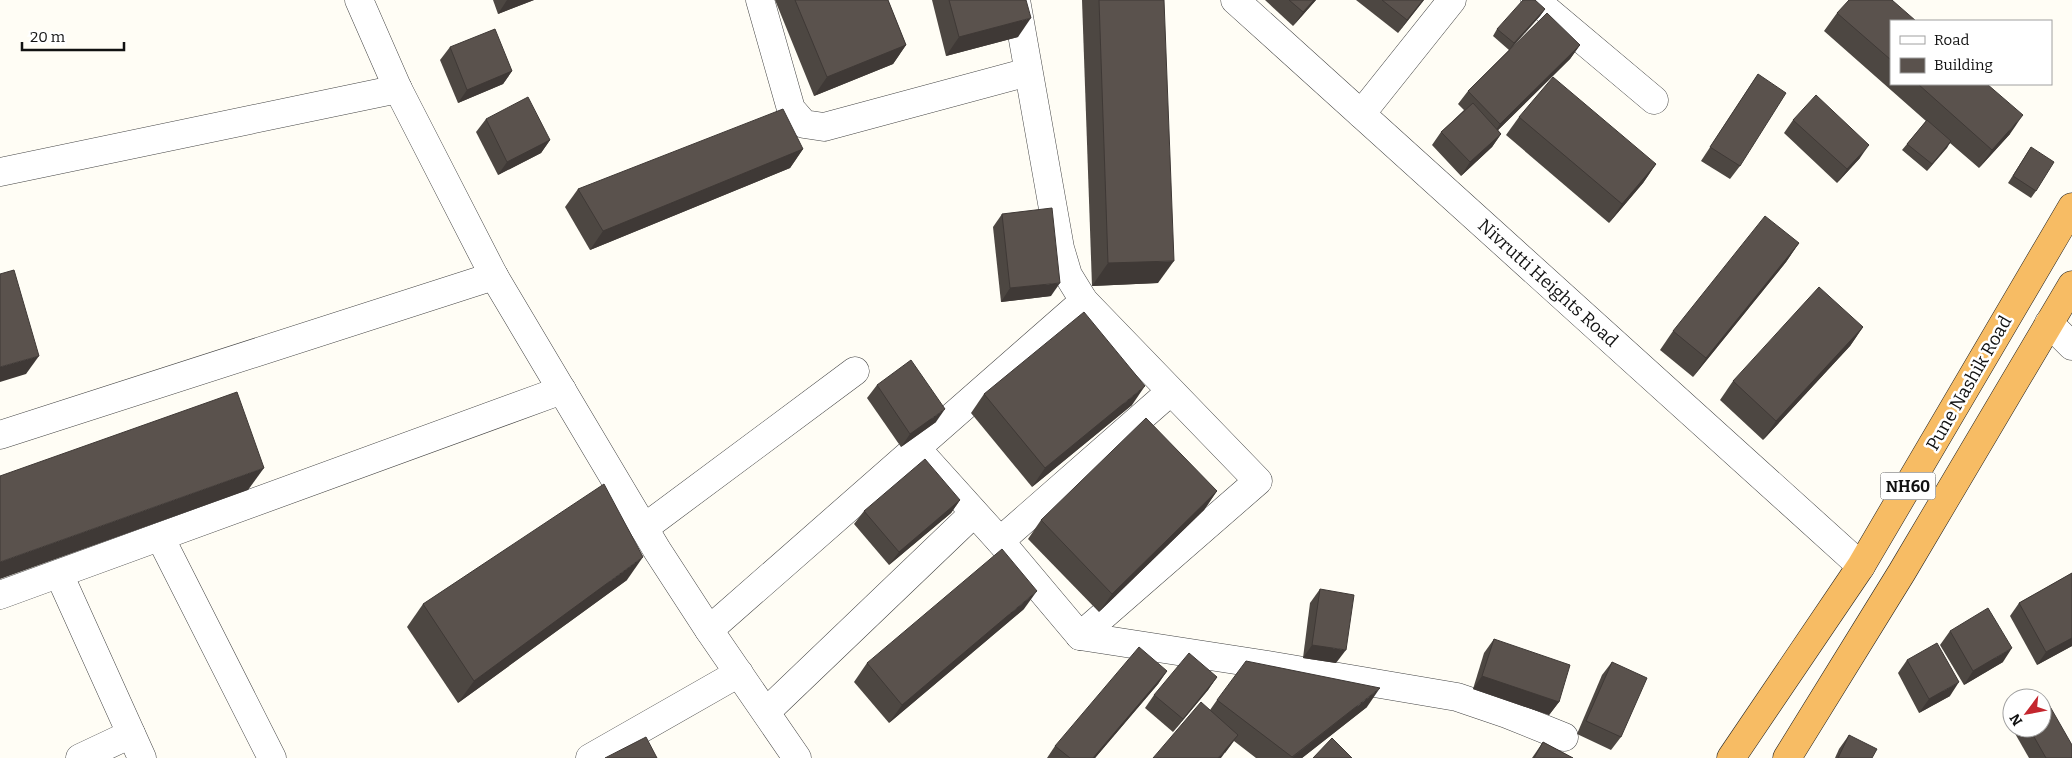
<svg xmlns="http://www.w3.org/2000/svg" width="2072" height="758" font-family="Bitter,serif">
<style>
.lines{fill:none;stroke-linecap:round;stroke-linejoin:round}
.minor-casing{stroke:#444;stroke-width:29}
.trunk-casing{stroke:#222;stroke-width:29}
.minor{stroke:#fff;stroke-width:28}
.trunk{stroke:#f7bc64;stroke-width:28}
.wall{fill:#4d4742}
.shaded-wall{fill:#3f3936}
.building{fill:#5a524d;stroke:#3f3936}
.labels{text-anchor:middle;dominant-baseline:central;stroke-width:5;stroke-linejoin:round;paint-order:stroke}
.shield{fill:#fff;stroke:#585858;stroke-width:1}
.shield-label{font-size:16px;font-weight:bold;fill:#111}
.street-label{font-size:18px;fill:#111;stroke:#fff}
</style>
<rect width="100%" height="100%" fill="#fffdf5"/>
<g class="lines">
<defs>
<g id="minor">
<path d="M359 0 398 89 494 276 657 550 709 630 797 758"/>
<path d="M760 0 791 109 804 124 824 127 1028 72"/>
<path d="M1016 0 1060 248 1068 275 1084 301 1258 481 1080 636"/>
<path d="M1235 0 1861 566"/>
<path d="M1535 0 1654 100"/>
<path d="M1361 114 1452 0"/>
<path d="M0 172 398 89"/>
<path d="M2049 323 2072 346"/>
<path d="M0 435 494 276"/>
<path d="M916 448 1000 541 1080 636 1268 665 1457 697 1507 714 1564 737"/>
<path d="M644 528 855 371"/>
<path d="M160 537 272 758"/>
<path d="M1000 541 1170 392"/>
<path d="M59 574 142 758"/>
<path d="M0 595 562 390"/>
<path d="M709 630 1084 301"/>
<path d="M766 712 974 513"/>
<path d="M80 758 131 734"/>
<path d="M590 758 739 673"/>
</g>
<g id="trunk">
<path d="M1731 758 1861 566 2072 207"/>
<path d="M1787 758 1902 572 2072 285"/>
</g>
</defs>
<use href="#minor" class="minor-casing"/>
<use href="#trunk" class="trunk-casing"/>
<use href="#minor" class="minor"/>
<use href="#trunk" class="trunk"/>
</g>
<g class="wall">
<path d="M493 0H534L498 14Z"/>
<path d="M775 0H888L906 45 893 64 814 96Z"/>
<path d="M932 0H1026L1018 37 946 56Z"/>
<path d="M1082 0H1164L1158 283 1092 286Z"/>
<path d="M1265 0H1316L1293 26Z"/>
<path d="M1356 0H1424L1398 33Z"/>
<path d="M1545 9 1540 16 1510 50 1580 45 1570 59 1498 130 1501 134 1492 147 1461 176 1432 145 1441 132 1464 110 1458 104 1468 91 1509 50 1493 36 1497 29Z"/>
<path d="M1837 13 1891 21V84H1987L2010 134 1979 168 1950 143 1927 171 1902 150 1907 144 1926 121 1824 31Z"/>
<path d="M450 47 512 71 503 84 458 103 440 60Z"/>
<path d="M1758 74 1740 166 1730 179 1701 161Z"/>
<path d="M1519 117 1656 164 1643 183 1609 223 1506 135Z"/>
<path d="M486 119 550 140 541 153 498 175 476 132Z"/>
<path d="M1793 120 1860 158 1837 183 1784 133Z"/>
<path d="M2031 147 2036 191 2031 198 2008 183Z"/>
<path d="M803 149 790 168 590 250 565 207 578 189Z"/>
<path d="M1002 214 1051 296 1001 302 993 227Z"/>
<path d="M1799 243 1786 262 1693 377 1660 350 1673 331Z"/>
<path d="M1863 327 1850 346 1763 440 1720 400 1733 381Z"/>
<path d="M877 385 936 422 901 447 867 398Z"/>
<path d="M984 394 1132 405 1032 487 971 413Z"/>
<path d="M1217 491 1204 510 1099 612 1028 539 1041 520Z"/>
<path d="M960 500 951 513 889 565 854 524 864 511Z"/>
<path d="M2072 573V646L2037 665 2010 616 2019 603Z"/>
<path d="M627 580 458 703 407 627 423 604Z"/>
<path d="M1320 589 1336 663 1303 658 1310 603Z"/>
<path d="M1024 609 889 723 854 682 867 663Z"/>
<path d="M1950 631 2003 662 1964 685 1940 645Z"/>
<path d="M1494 639 1559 702 1549 715 1473 689 1484 653Z"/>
<path d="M1907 660 1950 696 1919 713 1898 673Z"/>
<path d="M1612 662 1621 737 1611 750 1577 734 1602 675Z"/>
<path d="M1167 671 1158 684 1095 758H1047L1055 746Z"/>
<path d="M1217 677 1208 690 1173 732 1145 708 1154 695Z"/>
<path d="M1217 700 1367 707 1302 758H1256L1234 741 1225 753 1210 710Z"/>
<path d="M2015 728H2042L2072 758H2029L2013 730Z"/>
<path d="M1849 735 1872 758H1835L1839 749Z"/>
<path d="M1543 742 1573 758H1532Z"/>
</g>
<g class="shaded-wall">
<path d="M507 0H534L498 14Z"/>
<path d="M1314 0H1316L1293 26 1303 12Z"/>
<path d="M1423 0H1424L1398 33 1407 20Z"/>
<path d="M1545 9 1540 16 1509 50 1514 43Z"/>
<path d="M1031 18 1018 37 946 56 959 37Z"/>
<path d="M906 45 893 64 814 96 827 77Z"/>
<path d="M1580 45 1570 59 1491 137 1500 124Z"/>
<path d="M512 71 503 84 458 103 467 90Z"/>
<path d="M2023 115 2010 134 1979 168 1992 150Z"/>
<path d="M1501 134 1492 147 1461 176 1470 162Z"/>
<path d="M550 140 541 153 498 175 507 162Z"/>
<path d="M1951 141 1947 148 1927 171 1932 164Z"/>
<path d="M1869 145 1860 158 1837 183 1847 169Z"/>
<path d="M803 149 790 168 590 250 603 231Z"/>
<path d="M1656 164 1643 183 1609 223 1622 204Z"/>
<path d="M1799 243 1786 262 1693 377 1706 358Z"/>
<path d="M1174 261 1158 283 1092 286 1108 263Z"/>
<path d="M1060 283 1051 296 1001 302 1010 288Z"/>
<path d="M1863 327 1850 346 1763 440 1776 421Z"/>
<path d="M39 356 26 374 0 382V367Z"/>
<path d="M1145 386 1132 405 1032 487 1045 468Z"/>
<path d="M945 409 936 422 901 447 910 434Z"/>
<path d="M264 468 248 490 0 579V562Z"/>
<path d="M1217 491 1204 510 1099 612 1112 594Z"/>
<path d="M960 500 951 513 889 565 899 552Z"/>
<path d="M643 557 627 580 458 703 474 681Z"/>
<path d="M1037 591 1024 609 889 723 902 705Z"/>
<path d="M2072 638V646L2037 665 2046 652Z"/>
<path d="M1312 645 1346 650 1336 663 1303 658Z"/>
<path d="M2012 648 2003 662 1964 685 1973 671Z"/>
<path d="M1167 671 1158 684 1095 758H1093Z"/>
<path d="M1482 676 1559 702 1549 715 1473 689Z"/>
<path d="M1217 677 1208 690 1173 732 1183 719Z"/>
<path d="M1959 682 1950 696 1919 713 1929 699Z"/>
<path d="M1380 688 1367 707 1302 758H1292Z"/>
<path d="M1238 735 1221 758H1218Z"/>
</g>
<g class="building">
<path d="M795 0H888L906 45 827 77Z"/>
<path d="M949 0H1026L1031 18 959 37Z"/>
<path d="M1099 0H1164L1174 261 1108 263Z"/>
<path d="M1289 0H1314L1303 12Z"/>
<path d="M1382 0H1423L1407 20Z"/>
<path d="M1523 0H1535L1545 9 1514 43 1497 29Z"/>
<path d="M1849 0H1892L1916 21H1891V60L1837 13Z"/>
<path d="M1547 13 1580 45 1500 124 1468 91Z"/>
<path d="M495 29 512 71 467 90 450 47Z"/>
<path d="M1758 74 1786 93 1740 166 1710 147Z"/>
<path d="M1553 77 1656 164 1622 204 1519 117Z"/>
<path d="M1918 84H1987L2023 115 1992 150Z"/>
<path d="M1816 95 1869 145 1847 169 1793 120Z"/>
<path d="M528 97 550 140 507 162 486 119Z"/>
<path d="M1473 103 1501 134 1470 162 1441 132Z"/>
<path d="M783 109 803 149 603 231 578 189Z"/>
<path d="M1927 120 1951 141 1932 164 1907 144Z"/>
<path d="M2031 147 2054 162 2036 191 2013 176Z"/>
<path d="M1052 208 1060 283 1010 288 1002 214Z"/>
<path d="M1765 216 1799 243 1706 358 1673 331Z"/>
<path d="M14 270 39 356 0 367V274Z"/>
<path d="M1819 287 1863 327 1776 421 1733 381Z"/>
<path d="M1084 312 1145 386 1045 468 984 394Z"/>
<path d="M911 360 945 409 910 434 877 385Z"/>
<path d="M237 392 264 468 0 562V476Z"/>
<path d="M1146 418 1217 491 1112 594 1041 520Z"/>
<path d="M925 459 960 500 899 552 864 511Z"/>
<path d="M604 484 643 557 474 681 423 604Z"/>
<path d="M1002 549 1037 591 902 705 867 663Z"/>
<path d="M2072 573V638L2046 652 2019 603Z"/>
<path d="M1320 589 1354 595 1346 650 1312 645Z"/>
<path d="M1988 608 2012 648 1973 671 1950 631Z"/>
<path d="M1494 639 1570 665 1559 702 1482 676Z"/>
<path d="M1937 643 1959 682 1929 699 1907 660Z"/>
<path d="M1139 647 1167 671 1093 758H1070L1055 746Z"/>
<path d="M1189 653 1217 677 1183 719 1154 695Z"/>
<path d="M1246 661 1380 688 1292 757 1217 700Z"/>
<path d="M1612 662 1647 678 1621 737 1586 721Z"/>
<path d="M1201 702 1238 735 1218 758H1153Z"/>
<path d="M2048 703 2072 745V758H2046L2029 728H2042V706Z"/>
<path d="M1849 735 1877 749 1872 758H1838Z"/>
<path d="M646 737 657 758H605Z"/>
<path d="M1332 738 1352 758H1313Z"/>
<path d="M1543 742 1573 758H1534Z"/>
</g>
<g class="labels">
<rect class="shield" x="1880.5" y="472.5" width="55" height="27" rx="4"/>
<g class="shield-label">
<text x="1908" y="486">NH60</text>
</g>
<g class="street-label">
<text transform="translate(1548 283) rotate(42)">Nivrutti Heights Road</text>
<text transform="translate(1969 383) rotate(-60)">Pune Nashik Road</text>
</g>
</g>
<rect x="1890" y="20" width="162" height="65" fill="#ffffff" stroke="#a0a0a0"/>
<rect x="1900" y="36" width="25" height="8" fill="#ffffff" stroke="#a0a0a0"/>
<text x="1934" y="45" font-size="15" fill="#111111">Road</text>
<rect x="1900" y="58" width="25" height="15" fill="#5a524d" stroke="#a0a0a0"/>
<text x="1934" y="70" font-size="15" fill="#111111">Building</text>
<g transform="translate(2027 713) rotate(238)"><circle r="24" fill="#ffffff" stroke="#a0a0a0"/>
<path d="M0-4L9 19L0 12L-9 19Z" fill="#c4262e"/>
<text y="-8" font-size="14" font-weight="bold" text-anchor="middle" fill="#111111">N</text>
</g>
<path d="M22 42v8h102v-8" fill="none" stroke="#111111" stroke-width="2.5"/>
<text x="30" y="42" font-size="15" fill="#111111" stroke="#ffffff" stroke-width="4" paint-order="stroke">20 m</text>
</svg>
